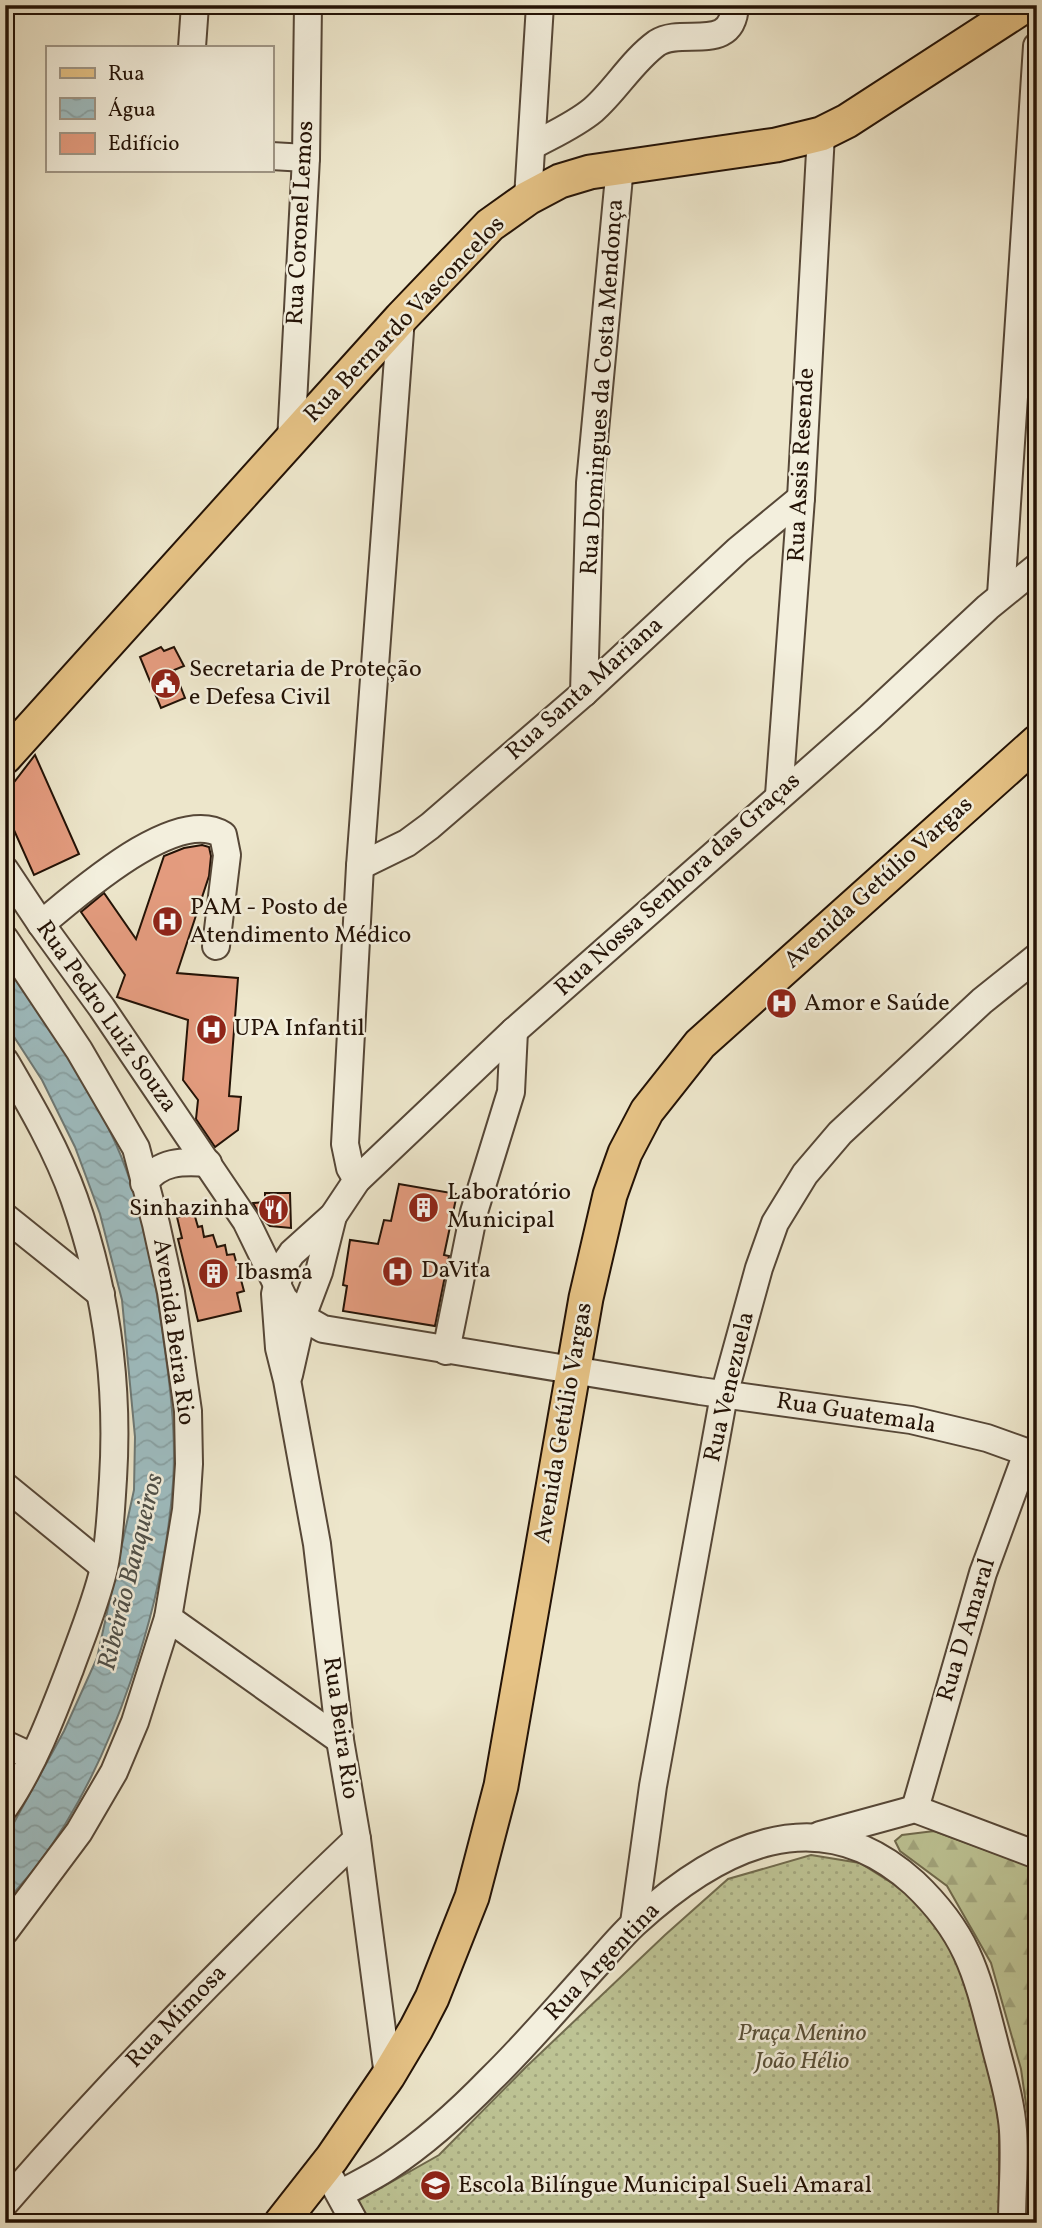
<svg xmlns="http://www.w3.org/2000/svg" width="1042" height="2228" font-family="Vollkorn,serif">
<style>
.grass{fill:url(#grass-dots);stroke:#706a4d;stroke-width:2}
.forest{fill:url(#forest-firs);stroke:#706a4d;stroke-width:2}
.water{fill:url(#water-waves);stroke:#6d7976;stroke-width:2}
.building{fill:#e49c7f;stroke:#231206;stroke-width:2}
.lines{fill:none;stroke-linecap:round;stroke-linejoin:round}
.minor-casing{stroke:#564737;stroke-width:30}
.major-casing{stroke:#231206;stroke-width:37}
.minor{stroke:#f3efdd;stroke-width:26}
.major{stroke:#e6c386;stroke-width:33}
.labels{text-anchor:middle;dominant-baseline:central;stroke-width:5;stroke-linejoin:round;paint-order:stroke}
.street-label{font-size:24px;fill:#231206;stroke:#f3efdd}
.poi-label{font-size:24px;fill:#231206;stroke:#f3efdd;text-anchor:start}
.park-label{font-size:24px;font-style:italic;fill:#595038;stroke:#f3efdd}
.water-label{font-size:26px;font-style:italic;fill:#4e4e47;stroke:#f3efdd}
</style>
<defs>
<pattern id="grass-dots" width="8" height="8" patternUnits="userSpaceOnUse" patternTransform="scale(1.75)"><rect width="8" height="8" fill="#bdc394"/><path d="M2 2h.1M6 6h.1" fill="none" stroke="#a2a67e" stroke-width="1.8" stroke-linecap="round"/></pattern>
<pattern id="forest-firs" width="22" height="20" patternUnits="userSpaceOnUse" patternTransform="scale(1.75)"><rect width="22" height="20" fill="#bdc394"/><path d="M5 1l3.5 6h-7zM16 11l3.5 6h-7z" fill="#a2a67e"/></pattern>
<pattern id="water-waves" width="16" height="10" patternUnits="userSpaceOnUse" patternTransform="scale(1.75)"><rect width="16" height="10" fill="#9ebdc1"/><path d="M0 5q4-4 8 0t8 0" fill="none" stroke="#88a1a4"/></pattern>
</defs>
<rect width="100%" height="100%" fill="#ede6cb"/>
<filter id="stains"><feTurbulence type="fractalNoise" baseFrequency=".00286" numOctaves="4"/><feColorMatrix values="0 0 0 0 .2 0 0 0 0 .09 0 0 0 0 .02 0 0 0 .5 -.17"/></filter>
<radialGradient id="worn" r=".72"><stop offset=".6" stop-color="#630" stop-opacity="0"/><stop offset="1" stop-color="#630" stop-opacity=".3"/></radialGradient>
<path class="grass" d="M811 1855 860 1863 911 1895 955 1951 975 2012 999 2113V2223H358L349 2206 439 2155 526 2067 665 1935 728 1879Z"/>
<path class="forest" d="M934 1831 1037 1869V2223H1034V2160L1021 2069 991 1963 947 1886 900 1851 895 1841 902 1835Z"/>
<path class="water" d="M5 961C44 1020 86 1077 115 1142 139 1195 152 1257 160 1315 168 1370 177 1428 173 1483 164 1606 113 1764 39 1863 28 1877 16 1890 5 1904V1839L64 1731 97 1658 134 1490 135 1437 122 1300 100 1214 75 1147 42 1080 5 1023Z"/>
<g class="building">
<path d="M161 647 164 651 174 647 184 666 174 670 185 698 161 708 140 657Z"/>
<path d="M35 755 79 854 34 875 5 810V794Z"/>
<path d="M202 845 209 847 211 856 209 876 177 973 238 978 229 1096 241 1097 238 1130 215 1147 196 1119 198 1100 183 1080 188 1020 117 997 125 975 81 912 104 893 136 939 164 856 184 848Z"/>
<path d="M399 1184 457 1194 444 1255 449 1256 435 1326 343 1311 347 1286 343 1285 350 1240 378 1244 384 1220 391 1221Z"/>
<path d="M265 1193H290L291 1228 270 1226 262 1219 253 1203 265 1202Z"/>
<path d="M194 1213 198 1227 202 1226 204 1237 213 1235 217 1247 225 1245 227 1255 234 1254 244 1291 237 1293 241 1311 198 1321 178 1239 182 1238 177 1217Z"/>
</g>
<g class="lines">
<defs>
<g id="minor">
<path d="M192 47 195 5"/>
<path d="M532 146C552 135 575 125 593 110 616 90 632 61 657 43 683 26 733 55 735 5"/>
<path d="M271 156 306 158"/>
<path d="M528 198 540 5"/>
<path d="M291 441 306 158 308 5"/>
<path d="M1001 595 1037 46"/>
<path d="M584 693 590 483 620 166"/>
<path d="M779 795 801 498 821 134"/>
<path d="M360 866 407 843 430 826 584 693 738 550 801 498"/>
<path d="M5 870 41 924 102 1008 246 1221 284 1299 302 1317 323 1329 700 1391 911 1420 987 1438 1037 1456"/>
<path d="M41 924C77 895 176 805 223 835L227 855 216 946"/>
<path d="M5 939 79 1050 136 1148 156 1224 171 1292 188 1411 189 1464 186 1510 168 1618 135 1722 114 1772 79 1832 5 1931"/>
<path d="M5 1061C30 1104 57 1150 74 1198 106 1289 119 1383 113 1479 111 1508 110 1540 104 1568 96 1602 82 1636 70 1669 52 1716 33 1766 5 1807"/>
<path d="M357 1180 350 1168 345 1144 360 866 401 318"/>
<path d="M144 1183C160 1161 182 1161 208 1163"/>
<path d="M5 1217 101 1294"/>
<path d="M446 1351 474 1212 511 1092 514 1031"/>
<path d="M289 1375 302 1317 319 1272 333 1216"/>
<path d="M5 1486 104 1567"/>
<path d="M168 1618 340 1740"/>
<path d="M5 1744 33 1757"/>
<path d="M915 1809 983 1573 1027 1453"/>
<path d="M820 1835 915 1809 1037 1855"/>
<path d="M634 1923 653 1786 724 1395 759 1268 775 1223 805 1174 840 1133 982 1001 1037 957"/>
<path d="M388 2076 357 1839 340 1740 317 1544 287 1380 279 1348 275 1294 281 1269 292 1253 333 1216 357 1180 514 1031 870 717 988 607 1037 567"/>
<path d="M331 2179 355 2223"/>
<path d="M340 2194C356 2185 373 2177 388 2167 426 2142 460 2111 491 2079 529 2042 563 2001 598 1963 610 1949 622 1935 635 1923 718 1847 818 1796 914 1883 969 1935 977 1975 995 2045 1002 2073 1011 2101 1013 2130 1015 2161 1012 2192 1012 2223"/>
<path d="M5 2203C116 2075 235 1955 357 1839"/>
</g>
<g id="major">
<path d="M5 757 401 318 490 225 528 198 560 181 590 172 776 145 821 134 847 121 1026 5"/>
<path d="M281 2223 332 2158 388 2076 416 2029 432 1998 472 1897 501 1786 586 1298 610 1195 625 1153 647 1111 700 1044 1037 742"/>
</g>
</defs>
<use href="#minor" class="minor-casing"/>
<use href="#major" class="major-casing"/>
<use href="#minor" class="minor"/>
<use href="#major" class="major"/>
</g>
<defs>
<symbol id="civic-disc" viewBox="-11 -11 22 22"><circle r="9.5" fill="#8f2418" stroke="#f3efdd"/><path d="M-.6-6.5H3V-4.5H.6V-3L4-1V1h2V6H-6V1h2V-1L-.6-3ZM-1.2 2.5V6h2.4V2.5Z" fill="#fff"/></symbol>
<symbol id="hospital-disc" viewBox="-11 -11 22 22"><circle r="9.5" fill="#8f2418" stroke="#f3efdd"/><path d="M-5-5h3v3.5h4V-5h3V5h-3V1.5h-4V5h-3Z" fill="#fff"/></symbol>
<symbol id="building-disc" viewBox="-11 -11 22 22"><circle r="9.5" fill="#8f2418" stroke="#f3efdd"/><path d="M-4-6H4V6H1V3H-1V6H-4ZM-2.5-4.3h1.7v1.8h-1.7ZM.8-4.3h1.7v1.8H.8ZM-2.5-1h1.7V.8h-1.7ZM.8-1h1.7V.8H.8Z" fill="#fff"/></symbol>
<symbol id="restaurant-disc" viewBox="-11 -11 22 22"><circle r="9.5" fill="#8f2418" stroke="#f3efdd"/><path d="M-5-6h1v4h1v-4h1v4h1v-4h1v5L-1.5 .5V6h-2V.5L-5-1ZM5-6V6H3V1.5H1.5Q1.5-4 5-6Z" fill="#fff"/></symbol>
<symbol id="school-disc" viewBox="-11 -11 22 22"><circle r="9.5" fill="#8f2418" stroke="#f3efdd"/><path d="M0-5L7-2L0 1L-7-2ZM-4 1L0 2.5L4 1V4Q0 6-4 4Z" fill="#fff"/></symbol>
</defs>
<g fill-rule="evenodd">
<use href="#civic-disc" x="148" y="666" width="35" height="35"/>
<use href="#hospital-disc" x="150" y="904" width="35" height="35"/>
<use href="#hospital-disc" x="764" y="986" width="35" height="35"/>
<use href="#hospital-disc" x="194" y="1012" width="35" height="35"/>
<use href="#building-disc" x="406" y="1190" width="35" height="35"/>
<use href="#restaurant-disc" x="256" y="1192" width="35" height="35"/>
<use href="#hospital-disc" x="380" y="1254" width="35" height="35"/>
<use href="#building-disc" x="196" y="1256" width="35" height="35"/>
<use href="#school-disc" x="418" y="2168" width="35" height="35"/>
</g>
<g class="labels">
<g class="street-label">
<text transform="translate(301 223) rotate(-87)">Rua Coronel Lemos</text>
<text transform="translate(405 320) rotate(-46)">Rua Bernardo Vasconcelos</text>
<text transform="translate(603 387) rotate(-86)">Rua Domingues da Costa Mendonça</text>
<text transform="translate(802 465) rotate(-87)">Rua Assis Resende</text>
<text transform="translate(585 689) rotate(-42)">Rua Santa Mariana</text>
<text transform="translate(879 883) rotate(-42)">Avenida Getúlio Vargas</text>
<text transform="translate(678 885) rotate(-42)">Rua Nossa Senhora das Graças</text>
<text transform="translate(106 1017) rotate(55)">Rua Pedro Luiz Souza</text>
<text transform="translate(173 1332) rotate(82)">Avenida Beira Rio</text>
<text transform="translate(730 1387) rotate(-77)">Rua Venezuela</text>
<text transform="translate(856 1414) rotate(9)">Rua Guatemala</text>
<text transform="translate(564 1423) rotate(-80)">Avenida Getúlio Vargas</text>
<text transform="translate(967 1630) rotate(-73)">Rua D Amaral</text>
<text transform="translate(340 1728) rotate(82)">Rua Beira Rio</text>
<text transform="translate(603 1962) rotate(-46)">Rua Argentina</text>
<text transform="translate(177 2017) rotate(-46)">Rua Mimosa</text>
</g>
<g class="poi-label">
<text x="189" y="670">Secretaria de Proteção<tspan x="189" dy="28">e Defesa Civil</tspan></text>
<text x="190" y="908">PAM - Posto de<tspan x="190" dy="28">Atendimento Médico</tspan></text>
<text x="804" y="1004">Amor e Saúde</text>
<text x="234" y="1029">UPA Infantil</text>
<text x="447" y="1193">Laboratório<tspan x="447" dy="28">Municipal</tspan></text>
<text x="250" y="1209" text-anchor="end">Sinhazinha</text>
<text x="421" y="1271">DaVita</text>
<text x="236" y="1273">Ibasma</text>
<text x="458" y="2186">Escola Bilíngue Municipal Sueli Amaral</text>
</g>
<g class="park-label">
<text x="802" y="2034">Praça Menino<tspan x="802" dy="28">João Hélio</tspan></text>
</g>
<g class="water-label">
<text transform="translate(131 1572) rotate(-76)">Ribeirão Banqueiros</text>
</g>
</g>
<rect width="1042" height="2228" fill="none" stroke="#ede6cb" stroke-width="28"/>
<rect x="7" y="7" width="1028" height="2214" fill="none" stroke="#231206" stroke-width="3.5"/>
<rect x="14" y="14" width="1014" height="2200" fill="none" stroke="#231206" stroke-width="2"/>
<rect x="46" y="46" width="228" height="126" fill="#f3efdd" stroke="#a09787" stroke-width="2"/>
<rect x="60" y="68" width="35" height="10" fill="#e6c386" stroke="#a09787" stroke-width="2"/>
<text x="108" y="80" font-size="21" fill="#231206">Rua</text>
<rect x="60" y="98" width="35" height="21" fill="url(#water-waves)" stroke="#a09787" stroke-width="2"/>
<text x="108" y="116" font-size="21" fill="#231206">Água</text>
<rect x="60" y="133" width="35" height="21" fill="#e49c7f" stroke="#a09787" stroke-width="2"/>
<text x="108" y="150" font-size="21" fill="#231206">Edifício</text>
<rect width="100%" height="100%" filter="url(#stains)"/>
<rect width="100%" height="100%" fill="url(#worn)"/>
</svg>
